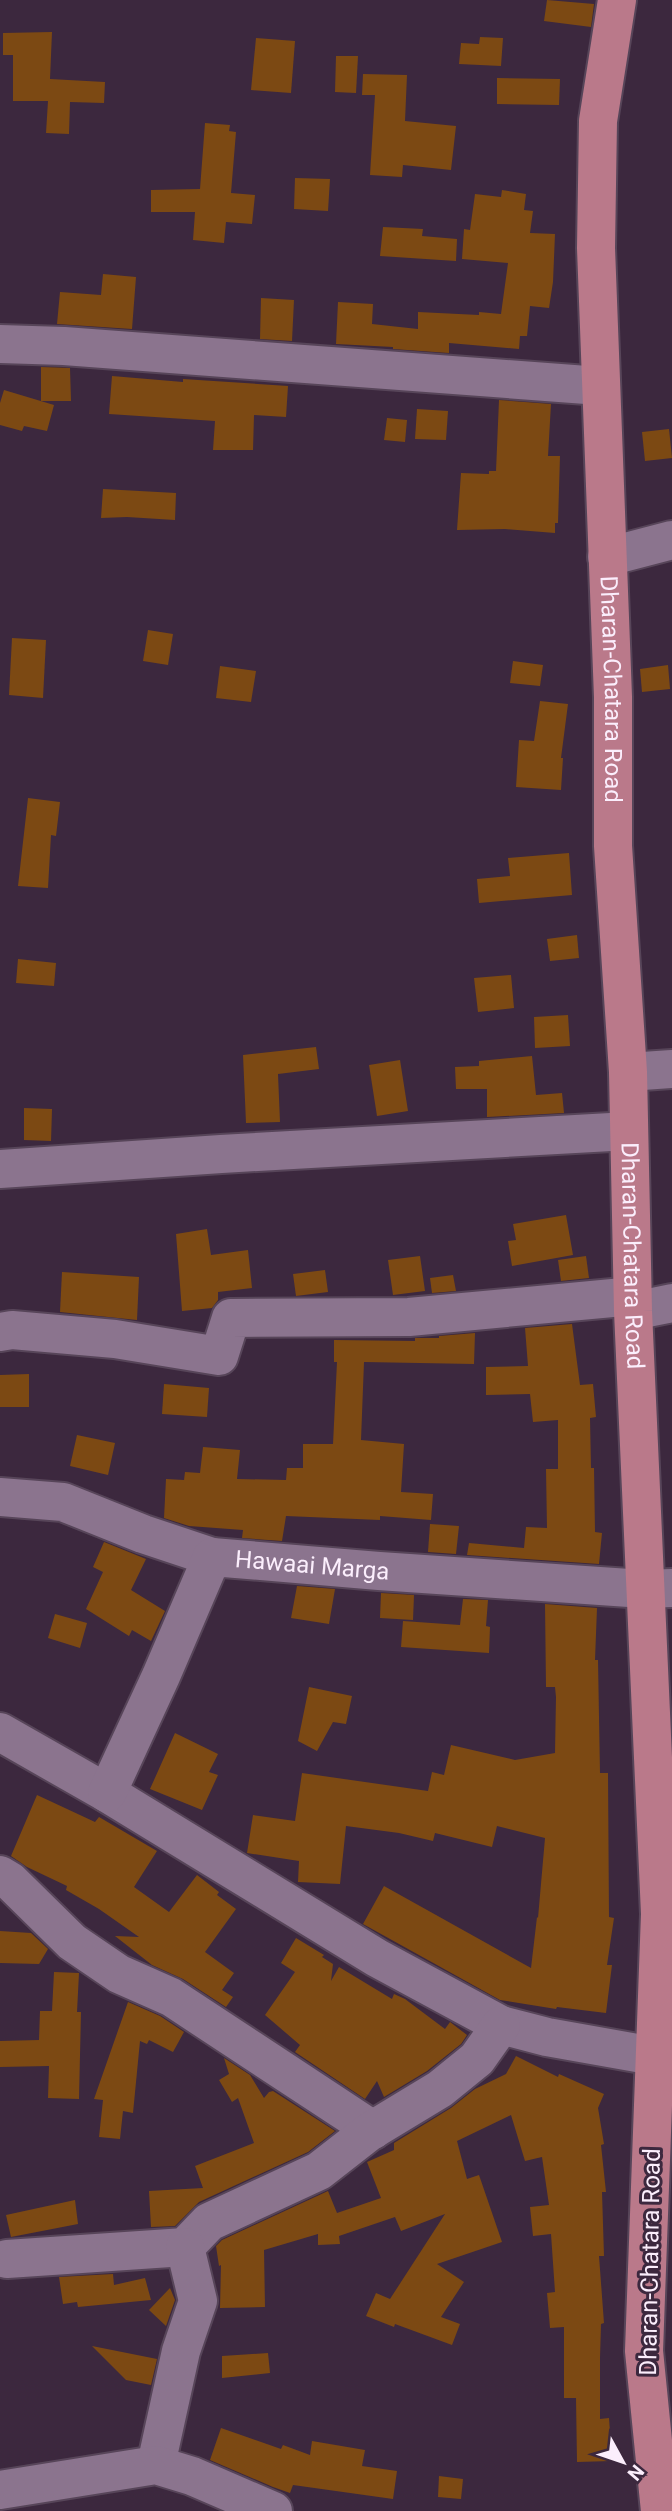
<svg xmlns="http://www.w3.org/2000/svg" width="672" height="2511" font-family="Roboto,sans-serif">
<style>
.building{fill:#7c4913}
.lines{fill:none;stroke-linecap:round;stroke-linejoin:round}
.minor-casing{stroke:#574559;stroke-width:42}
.major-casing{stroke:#574559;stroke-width:42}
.minor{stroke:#8b748e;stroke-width:38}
.major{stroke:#ba798a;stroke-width:38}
.labels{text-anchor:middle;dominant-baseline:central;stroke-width:6;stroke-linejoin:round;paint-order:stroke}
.street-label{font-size:24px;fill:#fbeefc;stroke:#3c283e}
</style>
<rect width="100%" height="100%" fill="#3c283e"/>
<g class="building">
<path d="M547 0 594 4 591 27 544 21Z"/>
<path d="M52 32 50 79 105 82 104 103 70 102 69 134 46 133 48 101H13V55H3V33Z"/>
<path d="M480 37 503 38 501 66 459 64 461 43 479 44Z"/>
<path d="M256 38 295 41 291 93 251 90Z"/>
<path d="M336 56H358L356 93 335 92Z"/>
<path d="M363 74 407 75 405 121 456 126 451 170 403 165 402 177 370 175 375 95H362Z"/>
<path d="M497 78 560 79 559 105 497 104Z"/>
<path d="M205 123 230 125 229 131 236 132 231 193 255 195 252 224 226 222 224 243 193 240 195 212H151V190L200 189Z"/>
<path d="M295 178 330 179 328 211 294 209Z"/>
<path d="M502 190 526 194 524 210 533 211 530 233 555 234 553 282 549 308 530 306 527 336H520L519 349 449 343V353L393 349V347L336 344 338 302 373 304 372 324 418 329V312L479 315V312L501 314 508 263 462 259 464 229 470 230 475 194 501 197Z"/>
<path d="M383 227 423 229 422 236 457 239 456 261 380 256Z"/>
<path d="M103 274 136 277 132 329 57 324 60 292 101 295Z"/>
<path d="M261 298 294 300 292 341 260 339Z"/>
<path d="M41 367 70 368 71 401H41Z"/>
<path d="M112 376 183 382V379L288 386 286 417 254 415 253 450H213L215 421 109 414Z"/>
<path d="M4 390 54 405 47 431 24 426 22 431 0 425V403Z"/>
<path d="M499 400 551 404 548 456H560L558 523H555V533L505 529 457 530 461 473 489 474V471H496Z"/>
<path d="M417 409 448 411 446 440 415 439Z"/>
<path d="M387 418 407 420 405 442 384 440Z"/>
<path d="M669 429 672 458 645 461 642 432Z"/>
<path d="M103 489 176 493 175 520 127 517 101 518Z"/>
<path d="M148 630 173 634 168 665 143 661Z"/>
<path d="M12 638 46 640 43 698 9 695Z"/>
<path d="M513 661 543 665 540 686 510 683Z"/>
<path d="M668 665 670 689 642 692 640 669Z"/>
<path d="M220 666 256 671 251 702 216 698Z"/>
<path d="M540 701 568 704 561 758H563L561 790 516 787 519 740 534 741Z"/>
<path d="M28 798 60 802 56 836 51 835 48 888 18 886Z"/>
<path d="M569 853 572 895 479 903 477 879 510 876 508 858Z"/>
<path d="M577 935 579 958 550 961 547 939Z"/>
<path d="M18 959 56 963 54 986 16 983Z"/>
<path d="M511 975 514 1008 478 1012 474 978Z"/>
<path d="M568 1015 570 1046 535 1048 534 1017Z"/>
<path d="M316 1047 319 1069 278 1074 280 1122 246 1123 243 1055Z"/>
<path d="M532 1056 536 1095 562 1093 564 1113 487 1117V1089H456L455 1067 479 1066V1061Z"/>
<path d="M400 1060 408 1111 377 1116 369 1065Z"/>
<path d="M24 1108 52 1109 51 1141 24 1140Z"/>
<path d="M566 1215 573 1255 512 1266 508 1241 516 1240 513 1224Z"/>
<path d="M207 1229 211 1255 248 1250 252 1288 218 1292V1300L212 1308 182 1311 176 1234Z"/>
<path d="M420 1256 425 1291 393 1295 388 1260Z"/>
<path d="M586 1256 589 1278 561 1281 558 1260Z"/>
<path d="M325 1270 328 1292 296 1296 293 1274Z"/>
<path d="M62 1272 139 1277 137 1320 60 1312Z"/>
<path d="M453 1275 456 1291 432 1293 430 1278Z"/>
<path d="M572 1324 580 1385 593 1384 596 1417 590 1418 591 1468H594L595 1532 602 1533 599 1564 467 1555 469 1543 524 1548 526 1527 547 1528 546 1469H558V1420L533 1422 530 1394 486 1395V1367L528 1366 525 1328Z"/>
<path d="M475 1333 474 1364 364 1362 361 1440 404 1444 401 1492 433 1494 431 1520 380 1516V1520L286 1516 282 1541 242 1538 243 1530 189 1526 164 1518 166 1479 184 1480 185 1472 200 1473 203 1447 240 1450 237 1479 286 1480 287 1468H303V1444H333L337 1362H334V1340L415 1341V1338H439V1336Z"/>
<path d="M29 1374V1407H0V1375Z"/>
<path d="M164 1384 209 1388 207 1417 162 1414Z"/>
<path d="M77 1435 115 1443 108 1475 70 1466Z"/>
<path d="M430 1524 459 1526 456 1554 428 1552Z"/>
<path d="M104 1542 146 1559 131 1590 165 1611 151 1641 132 1630 129 1636 86 1609 103 1572 93 1567Z"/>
<path d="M297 1586 335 1589 329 1624 291 1618Z"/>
<path d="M381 1593 414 1595 413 1620 380 1618Z"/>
<path d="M463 1599 488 1600 486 1626 490 1627 489 1653 401 1647 403 1621 460 1625Z"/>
<path d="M545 1604 597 1608 595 1660H598L600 1773H608L609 1917 614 1918 607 1965H612L606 2013 557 2007 556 2009 500 2000 363 1924 384 1886 531 1968 537 1917 538 1918 545 1838 497 1826 492 1847 435 1833 433 1841 399 1833 346 1826 340 1884 298 1882 299 1861 247 1853 253 1815 295 1821 302 1773 428 1791 432 1772 444 1775 451 1745 515 1760 555 1753 556 1697 555 1687H546Z"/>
<path d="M55 1614 87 1623 80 1648 48 1638Z"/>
<path d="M309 1687 352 1696 346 1724 333 1722 317 1751 298 1741Z"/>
<path d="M175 1733 218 1754 209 1772 218 1775 202 1810 150 1789Z"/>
<path d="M37 1795 95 1822 99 1817 157 1851 134 1887 169 1912 197 1875 219 1892 217 1895 236 1909 205 1952 234 1973 222 1990 233 1997 226 2007 183 1979 152 1965 115 1936 139 1937 99 1909 66 1890 67 1886 27 1867 11 1856Z"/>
<path d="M0 1931 31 1933 48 1949 39 1964 0 1963Z"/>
<path d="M296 1938 324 1955 322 1957 333 1964 331 1981 339 1967 392 1999 394 1994 405 1999 445 2029 450 2022 467 2035 461 2044 427 2071 384 2097 377 2081 365 2099 295 2052 300 2045 265 2015 295 1972 281 1963Z"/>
<path d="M54 1972 79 1973 77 2012H81L79 2099 48 2098 49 2066 0 2067V2041L39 2040 40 2011H52Z"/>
<path d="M128 2002 160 2016 184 2032 173 2052 149 2040 147 2044 140 2041 133 2113 123 2111 120 2139 99 2137 103 2100 94 2099Z"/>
<path d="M516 2056 558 2077 559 2074 604 2094 598 2108 604 2144 601 2145 606 2192H602L604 2256H599L604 2323 601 2324 600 2358V2419L609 2418 612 2461 577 2462 576 2398H564V2327L550 2328 547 2293 555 2292 551 2234 533 2236 530 2207 549 2205 542 2157 525 2161 511 2115 457 2141 467 2179 479 2175 502 2242 437 2264 464 2282 441 2317 460 2324 452 2345 395 2324 394 2327 366 2316 376 2293 390 2299 445 2214 401 2231 395 2217 339 2236 340 2244 318 2245V2234L264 2250 265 2307 220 2308 221 2265 219 2266 216 2246 222 2240 328 2191 337 2213 381 2198 367 2162 394 2150V2143L451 2108 475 2089 506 2074Z"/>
<path d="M224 2058 250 2075 264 2098 269 2092 273 2091 335 2131 308 2152 199 2202 175 2226 151 2227 149 2191 203 2188 195 2166 254 2143 238 2098 232 2102 219 2080 229 2074Z"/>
<path d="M75 2200 78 2224 11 2237 6 2215Z"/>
<path d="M113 2274 114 2285 145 2278 151 2300 78 2307 77 2302 63 2304 59 2277Z"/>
<path d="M170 2288 175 2300 166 2326 149 2310Z"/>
<path d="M92 2346 157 2359 151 2385 126 2380Z"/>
<path d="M268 2353 270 2373 222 2378V2356Z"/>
<path d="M221 2428 281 2449 283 2445 310 2455 312 2441 365 2450 362 2466 397 2471 393 2499 293 2485 290 2493 273 2487 210 2460Z"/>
<path d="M439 2476 463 2479 461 2499 438 2497Z"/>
</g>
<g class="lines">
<defs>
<g id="minor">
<path d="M0 344 64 346 600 386"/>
<path d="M607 557 672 540"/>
<path d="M628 1072 672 1069"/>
<path d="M0 1169 221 1154 629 1131"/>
<path d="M633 1311 672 1303"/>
<path d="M0 1332 12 1330 115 1339 219 1356 231 1318 409 1317 634 1296"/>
<path d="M0 1497 63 1502 143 1534 212 1557"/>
<path d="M0 1732 107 1793 377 1958 501 2025 547 2037 654 2056"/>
<path id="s1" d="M107 1793 161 1676 212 1557 379 1571 644 1589 672 1588"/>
<path d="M0 1875 10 1881 72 1942 119 1974 171 1997 373 2130"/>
<path d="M7 2259 185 2247 209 2222 319 2171 369 2132 440 2089 477 2059 501 2025"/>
<path d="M156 2465 181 2351 198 2301 185 2247"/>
<path d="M0 2490 156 2465 192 2476 273 2511"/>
</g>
<g id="major">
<path id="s2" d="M617 0 598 121 596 248 613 697V846L628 1072 633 1311 660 1914 644 2351 660 2511"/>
</g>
</defs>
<use href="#minor" class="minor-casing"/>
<use href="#major" class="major-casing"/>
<use href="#minor" class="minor"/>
<use href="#major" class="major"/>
</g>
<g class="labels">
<g class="street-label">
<text stroke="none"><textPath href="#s2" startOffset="691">Dharan-Chatara Road</textPath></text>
<text stroke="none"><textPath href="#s2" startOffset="1258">Dharan-Chatara Road</textPath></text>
<text stroke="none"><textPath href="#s1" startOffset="359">Hawaai Marga</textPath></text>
<text transform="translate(650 2262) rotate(-89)">Dharan-Chatara Road</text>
</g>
</g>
<g transform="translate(623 2462) rotate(130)" stroke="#3c283e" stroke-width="5" paint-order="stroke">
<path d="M0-5L12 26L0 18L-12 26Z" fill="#fbeefc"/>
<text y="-10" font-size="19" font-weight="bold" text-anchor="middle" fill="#fbeefc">N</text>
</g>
</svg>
